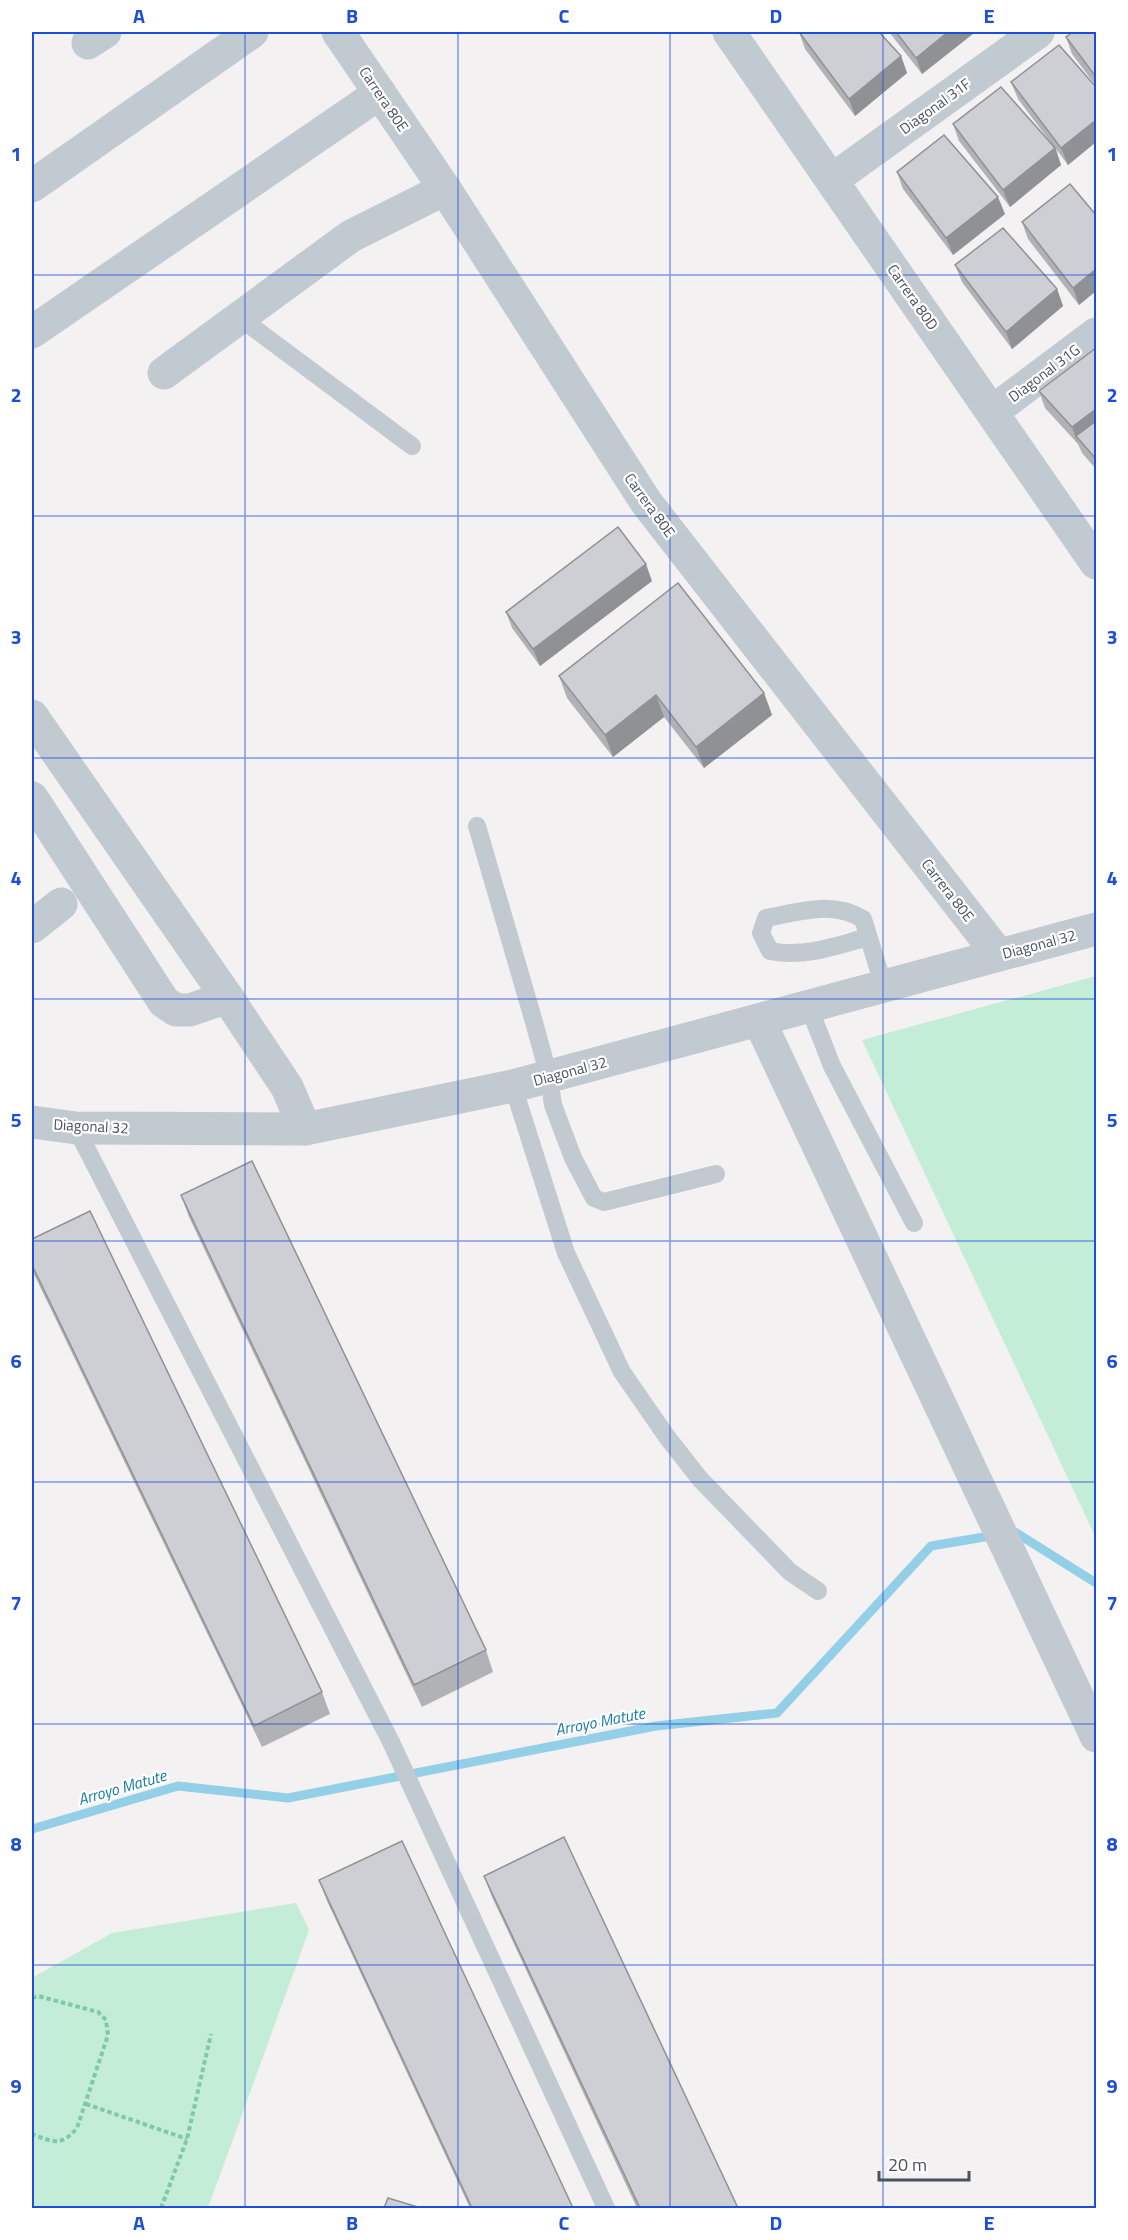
<svg xmlns="http://www.w3.org/2000/svg" width="1128" height="2240" font-family="'Titillium Web',sans-serif">
<style>
.green{fill:#c3edd6}
.lines{fill:none;stroke-linecap:round;stroke-linejoin:round}
.stream{stroke:#93cfe7;stroke-width:9}
.path{stroke:#7dc9a8;stroke-width:4;stroke-dasharray:4.5 3;stroke-linecap:butt}
.service{stroke:#c2cad1;stroke-width:18}
.minor{stroke:#c2cad1;stroke-width:33}
.tertiary{stroke:#c2cad1;stroke-width:33}
.wall{fill:#b1b2b6}
.shaded-wall{fill:#909194}
.building{fill:#cecfd4;stroke:#909194;stroke-width:1.5}
.grid{fill:none;stroke:#1d4ed8;stroke-width:1.5;stroke-opacity:0.55}
.labels{text-anchor:middle;dominant-baseline:central;stroke-width:4.5;stroke-linejoin:round;paint-order:stroke}
.street-label{font-size:15px;fill:#49525d;stroke:#fff}
.water-label{font-size:16px;font-style:italic;fill:#167ca3;stroke:#fff}
.neatline{fill:none;stroke:#1d4ed8;stroke-width:2}
.grid-label{font-size:20px;text-anchor:middle;font-weight:bold;fill:#1d4ed8}
</style>
<rect width="100%" height="100%" fill="#f3f1f1"/>
<g class="green">
<path d="M1096 976V1538L862 1040Z"/>
<path d="M296 1903 309 1930 208 2208H32V1978L112 1933Z"/>
</g>
<g class="lines">
<g class="stream">
<path d="M1009 1533 1015 1532 1096 1583"/>
<path d="M32 1829 178 1786 288 1798 656 1726 777 1713 931 1546 996 1535"/>
</g>
<g class="path">
<path d="M32 1998 38 1996 98 2012 106 2020 108 2035 77 2128C61 2147 53 2142 32 2134"/>
<path d="M86 2104 187 2139"/>
<path d="M161 2208 187 2139 211 2034"/>
</g>
<g class="service">
<path d="M239 317 412 446"/>
<path d="M477 826 534 1022 549 1077 553 1105 573 1158 594 1198 604 1202 716 1174"/>
<path d="M868 937C836 946 804 958 770 951L761 933 766 918C800 912 831 900 863 919L884 987"/>
<path d="M809 1007 832 1066 914 1223"/>
<path d="M513 1086 566 1253 622 1372 667 1437 700 1479 790 1572 818 1591"/>
<path d="M76 1128 391 1742 606 2208"/>
</g>
<g class="minor">
<path d="M338 32 445 189 646 502 998 954"/>
<path d="M729 32 1096 563"/>
<path d="M88 43 105 32"/>
<path d="M832 180 1038 32"/>
<path d="M32 186 252 32"/>
<path d="M32 332 380 93"/>
<path d="M164 373 351 236 445 189"/>
<path d="M992 412 1096 334"/>
<path d="M32 716 227 997 287 1087 305 1129"/>
<path d="M32 798 164 1002 176 1010H190L227 997"/>
<path d="M32 927 61 904"/>
<path d="M759 1020 1096 1736"/>
</g>
<path class="tertiary" d="M32 1122 76 1128 305 1129 513 1086 1096 929"/>
</g>
<g class="wall">
<path d="M799 32 901 56 907 73 855 116 805 49Z"/>
<path d="M889 32H974V33L922 74Z"/>
<path d="M1096 32V86L1072 54 1066 37Z"/>
<path d="M1011 82 1096 87V142L1068 165 1056 149 1061 165 1010 207 959 141 953 124 1054 147 1018 99Z"/>
<path d="M897 172 1005 214 953 255 903 189Z"/>
<path d="M1096 215V291L1079 305 1028 239 1022 222Z"/>
<path d="M955 265 1057 289 1063 306 1012 349 962 282Z"/>
<path d="M1096 348V469L1082 453 1078 444 1045 408 1039 391Z"/>
<path d="M652 581 540 666 512 628 506 612Z"/>
<path d="M559 676 764 693 772 715 704 768 664 717 613 757 567 698Z"/>
<path d="M181 1195 486 1650 493 1672 422 1707 189 1217Z"/>
<path d="M32 1239 322 1692 330 1714 262 1747 32 1270Z"/>
<path d="M484 1876 738 2208H637L492 1897Z"/>
<path d="M319 1880 573 2208H470L327 1901Z"/>
</g>
<g class="shaded-wall">
<path d="M948 32H974V33L922 74 916 58Z"/>
<path d="M901 56 907 73 855 116 849 99Z"/>
<path d="M1096 120V142L1068 165 1061 148Z"/>
<path d="M1055 148 1061 165 1010 207 1003 190Z"/>
<path d="M998 197 1005 214 953 255 946 238Z"/>
<path d="M1096 269V291L1079 305 1073 288Z"/>
<path d="M1057 289 1063 306 1012 349 1006 332Z"/>
<path d="M1096 409V430L1076 436 1078 444 1072 427Z"/>
<path d="M646 564 652 581 540 666 533 649Z"/>
<path d="M764 693 772 715 704 768 696 747Z"/>
<path d="M656 695 664 717 613 757 605 735Z"/>
</g>
<g class="building">
<path d="M799 32H879L901 56 849 99Z"/>
<path d="M896 32H948L916 58Z"/>
<path d="M1073 32H1096V77L1066 37Z"/>
<path d="M1059 45 1096 87V120L1061 148 1011 82Z"/>
<path d="M1001 87 1055 148 1003 190 953 124Z"/>
<path d="M944 135 998 197 946 238 897 172Z"/>
<path d="M1070 184 1096 215V269L1073 288 1022 222Z"/>
<path d="M1003 228 1057 289 1006 332 955 265Z"/>
<path d="M1096 348V409L1072 427 1039 391Z"/>
<path d="M1096 421V459L1076 436Z"/>
<path d="M618 527 646 564 533 649 506 612Z"/>
<path d="M678 583 764 693 696 747 656 695 605 735 559 676Z"/>
<path d="M252 1161 486 1650 414 1685 181 1195Z"/>
<path d="M90 1211 322 1692 254 1726 32 1265V1239Z"/>
<path d="M564 1837 738 2208H640L484 1876Z"/>
<path d="M402 1841 573 2208H472L319 1880Z"/>
<path d="M388 2198 421 2208H384Z"/>
</g>
<path class="grid" d="M245 32V2208M458 32V2208M670 32V2208M883 32V2208M32 275H1096M32 516H1096M32 758H1096M32 999H1096M32 1241H1096M32 1482H1096M32 1724H1096M32 1965H1096"/>
<g class="labels">
<g class="street-label">
<text transform="translate(384 99) rotate(56)">Carrera 80E</text>
<text transform="translate(935 106) rotate(-36)">Diagonal 31F</text>
<text transform="translate(913 297) rotate(55)">Carrera 80D</text>
<text transform="translate(1044 373) rotate(-37)">Diagonal 31G</text>
<text transform="translate(650 505) rotate(54)">Carrera 80E</text>
<text transform="translate(948 890) rotate(52)">Carrera 80E</text>
<text transform="translate(1039 944) rotate(-15)">Diagonal 32</text>
<text transform="translate(570 1071) rotate(-15)">Diagonal 32</text>
<text transform="translate(91 1126) rotate(3)">Diagonal 32</text>
</g>
<g class="water-label">
<text transform="translate(600 1721) rotate(-11)">Arroyo Matute</text>
<text transform="translate(122 1787) rotate(-16)">Arroyo Matute</text>
</g>
</g>
<rect width="1128" height="2240" fill="none" stroke="#ffffff" stroke-width="66"/>
<path d="M879 2171v9h90v-9" fill="none" stroke="#49525d" stroke-width="3"/>
<text x="888" y="2171" font-size="18" fill="#49525d" stroke="#ffffff" stroke-width="4.5" paint-order="stroke">20 m</text>
<rect x="33" y="33" width="1062" height="2174" class="neatline"/>
<g class="grid-label">
<text x="139" y="23">A</text>
<text x="352" y="23">B</text>
<text x="564" y="23">C</text>
<text x="776" y="23">D</text>
<text x="989" y="23">E</text>
<text x="16" y="161">1</text>
<text x="1112" y="161">1</text>
<text x="16" y="402">2</text>
<text x="1112" y="402">2</text>
<text x="16" y="644">3</text>
<text x="1112" y="644">3</text>
<text x="16" y="885">4</text>
<text x="1112" y="885">4</text>
<text x="16" y="1127">5</text>
<text x="1112" y="1127">5</text>
<text x="16" y="1368">6</text>
<text x="1112" y="1368">6</text>
<text x="16" y="1610">7</text>
<text x="1112" y="1610">7</text>
<text x="16" y="1851">8</text>
<text x="1112" y="1851">8</text>
<text x="16" y="2093">9</text>
<text x="1112" y="2093">9</text>
<text x="139" y="2230">A</text>
<text x="352" y="2230">B</text>
<text x="564" y="2230">C</text>
<text x="776" y="2230">D</text>
<text x="989" y="2230">E</text>
</g>
</svg>
